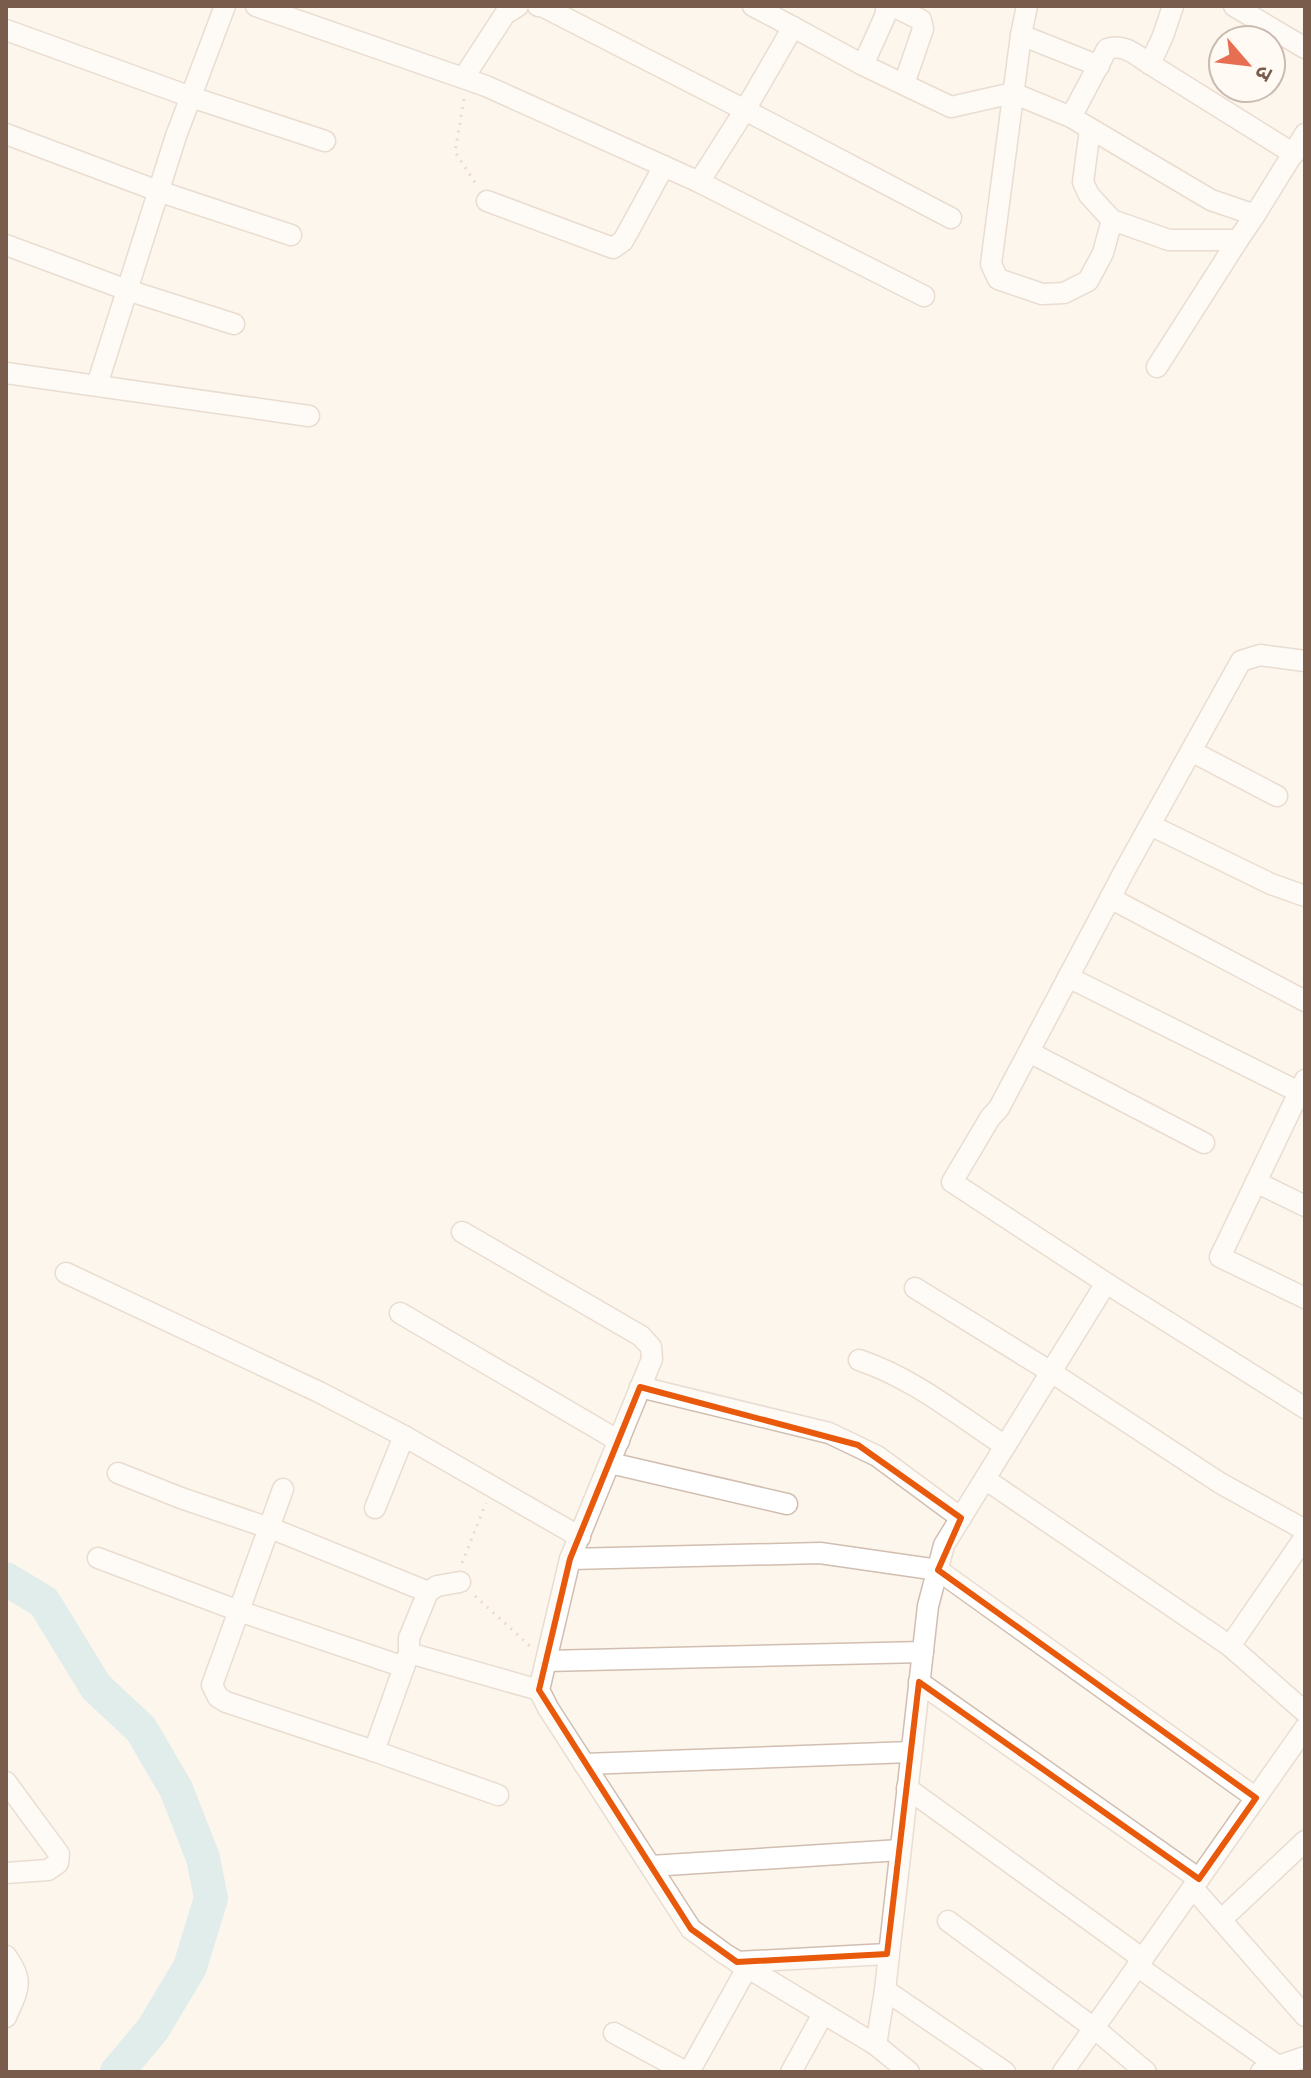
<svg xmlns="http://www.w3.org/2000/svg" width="1311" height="2078" font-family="Jost,'Noto Sans Devanagari',sans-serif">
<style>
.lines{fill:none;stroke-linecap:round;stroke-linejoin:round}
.river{stroke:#bfe3e8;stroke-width:34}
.minor-casing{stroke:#d1beb0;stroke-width:23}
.path{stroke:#d9b8a5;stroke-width:3;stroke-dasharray:2 6;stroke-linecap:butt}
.minor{stroke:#fff;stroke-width:20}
.marked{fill:none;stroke:#e8590c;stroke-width:6;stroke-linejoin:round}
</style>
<rect width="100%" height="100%" fill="#fdf6ec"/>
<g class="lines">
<path class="river" d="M6 1579 44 1602 96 1687 141 1729 176 1789 203 1858 211 1898 190 1967 153 2029 117 2072"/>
<defs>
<g id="minor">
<path d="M256 6 486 86 699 182 924 296"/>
<path d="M538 6 544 7 745 110 951 218"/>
<path d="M753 6 793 27"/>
<path d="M893 6 921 20 923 29 904 84"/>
<path d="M1027 6 1021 35 991 264 998 279 1042 294 1064 293 1088 281 1103 253 1112 220"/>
<path d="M1234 6 1305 48"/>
<path d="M6 30 191 97 325 141"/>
<path d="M1021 35 1099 66"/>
<path d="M1150 64 1294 154"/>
<path d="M863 65 886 14V6"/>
<path d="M464 77 505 14 518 6"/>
<path d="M1071 117 1107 49C1124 43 1136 55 1150 64L1163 36 1173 6"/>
<path d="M1090 129 1083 182 1089 195 1112 220 1169 240H1238L1255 215"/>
<path d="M6 134 158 191 291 235"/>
<path d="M699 182 745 110 793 27 863 65 951 107 1013 93 1071 117 1211 200 1255 215 1305 134"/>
<path d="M487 201 613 248 623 241 664 166"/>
<path d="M6 245 127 290 234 324"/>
<path d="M1157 367 1238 240"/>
<path d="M6 373 309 416"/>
<path d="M97 385 176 136 225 6"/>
<path d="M1305 661 1260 655 1241 661 1126 868 999 1108 990 1118 952 1182 1106 1283 1305 1408"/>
<path d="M1191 751 1277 796"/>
<path d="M1150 825 1271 884 1305 896"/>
<path d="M1110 898 1305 1001"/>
<path d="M1068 977 1305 1095"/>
<path d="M1029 1052 1204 1143"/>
<path d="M1305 1080 1220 1257 1305 1298"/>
<path d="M1256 1182 1305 1206"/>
<path d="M462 1232 641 1336 651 1347 652 1359 570 1559 820 1553 938 1570 1256 1798"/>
<path d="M66 1273 319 1392 404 1436 580 1537"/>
<path d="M915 1288 1051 1372 1220 1483 1305 1530"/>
<path d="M400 1313 619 1441"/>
<path d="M859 1360C913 1378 958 1415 1005 1446"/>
<path d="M640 1387 829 1433 877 1456 961 1518"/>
<path d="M610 1463 787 1504"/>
<path d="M118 1473 181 1498 278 1531 428 1592"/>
<path d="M985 1479 1230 1646 1305 1712"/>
<path d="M283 1489 212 1685 218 1697 226 1702 374 1751"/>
<path d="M375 1508 404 1436"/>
<path d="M98 1558 239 1611 404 1667"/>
<path d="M570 1559 539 1690 548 1708 691 1929 725 1954 876 2045 909 2072"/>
<path d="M460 1582 437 1586 428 1592 409 1638V1653L539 1690"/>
<path d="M1230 1646 1305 1537"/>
<path d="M409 1653 374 1751 498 1795"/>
<path d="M546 1661 923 1652"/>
<path d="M919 1682 1199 1879"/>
<path d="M584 1764 911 1752"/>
<path d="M6 1782 59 1854 58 1863 48 1870 6 1873"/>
<path d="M907 1788 1143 1959"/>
<path d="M651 1866 900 1850"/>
<path d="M1193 1888 1221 1920 1305 1841"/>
<path d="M1221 1920 1305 2016"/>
<path d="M948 1921 1094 2028 1146 2072"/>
<path d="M6 1956C25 1982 18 1989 6 2017"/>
<path d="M737 1962 887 1954"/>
<path d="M1137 1966 1278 2066"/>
<path d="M614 2033 686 2072"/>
<path d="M876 2045 885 1990"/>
<path d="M689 2072 747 1968"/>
<path d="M791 2072 823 2014"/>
<path d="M1005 2072 885 1990 928 1606 944 1545 1106 1283"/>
<path d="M1063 2072 1305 1728"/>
<path d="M1261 2072 1305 2057"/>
</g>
</defs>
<use href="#minor" class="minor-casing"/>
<g class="path">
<path d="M464 99 455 152 476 184"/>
<path d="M462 1563 486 1503"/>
<path d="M475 1596 531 1647"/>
</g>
<use href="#minor" class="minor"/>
</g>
<path d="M0 0H1311V2078H0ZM640 1387 858 1445 961 1518 938 1570 1256 1798 1199 1879 919 1682 887 1954 737 1962 691 1929 539 1690 570 1559Z" fill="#fdf6ec" fill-opacity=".55" fill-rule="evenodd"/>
<path class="marked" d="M640 1387 858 1445 961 1518 938 1570 1256 1798 1199 1879 919 1682 887 1954 737 1962 691 1929 539 1690 570 1559Z"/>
<rect width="1311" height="2078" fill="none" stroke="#7a5c4d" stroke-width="16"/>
<g transform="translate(1247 64) rotate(118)"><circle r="38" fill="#fffaf3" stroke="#cabbb1" stroke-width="2"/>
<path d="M0-6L14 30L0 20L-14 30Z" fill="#e76f51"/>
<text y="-12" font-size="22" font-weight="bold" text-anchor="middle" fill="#7a5c4d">उ</text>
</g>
</svg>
